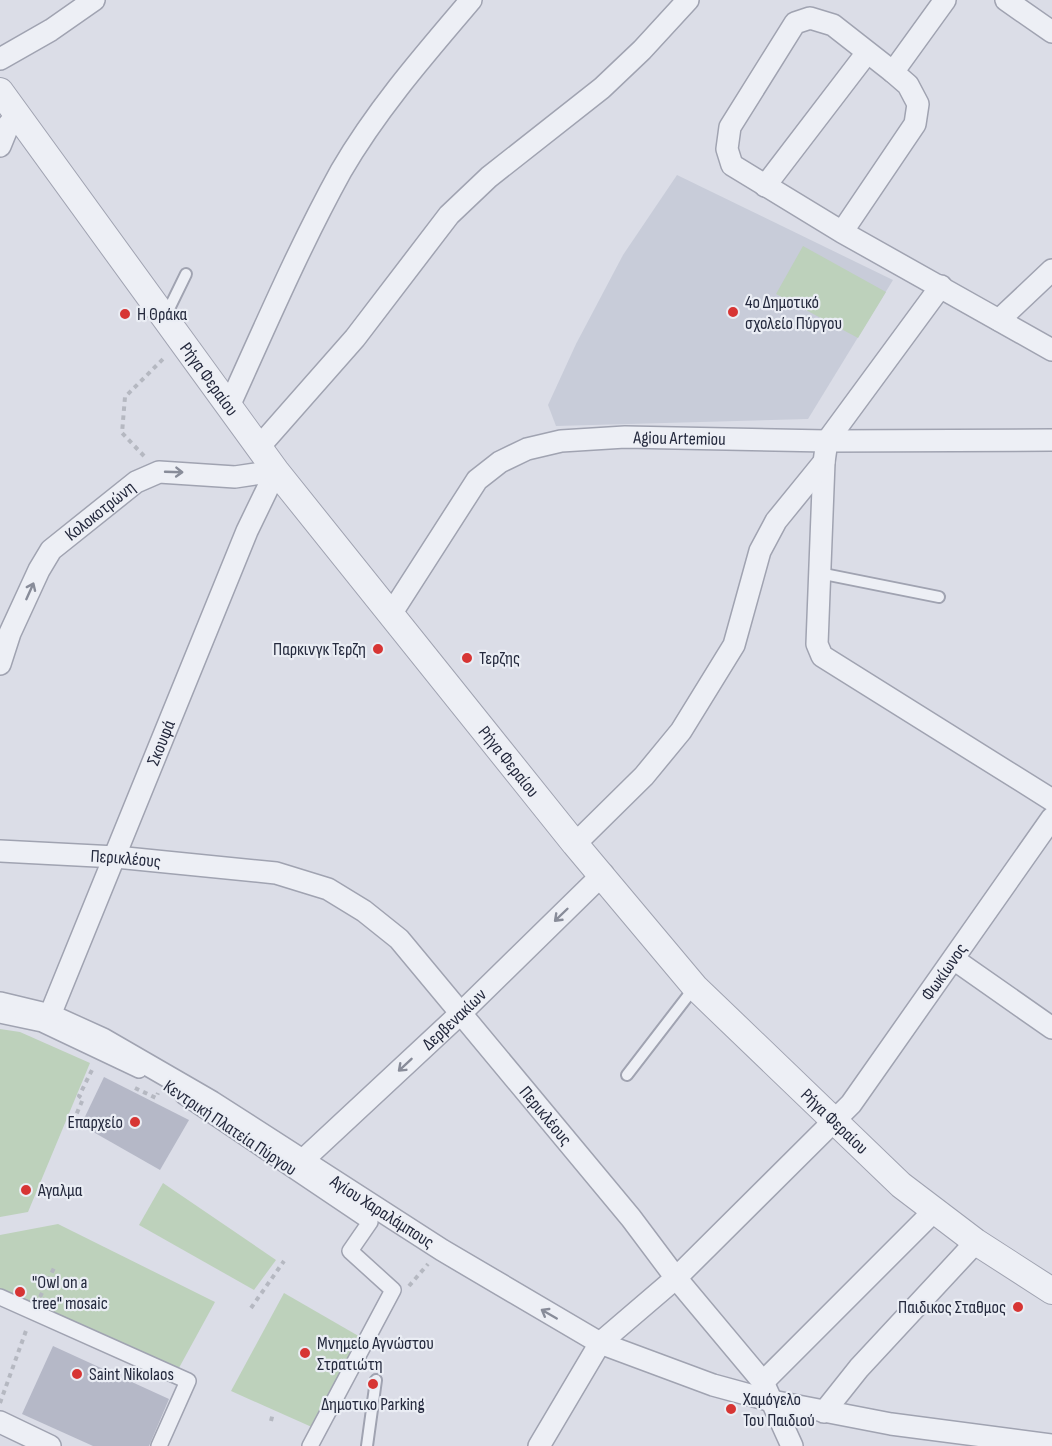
<svg xmlns="http://www.w3.org/2000/svg" width="1052" height="1446" font-family="'Sofia Sans Condensed',sans-serif">
<style>
.built{fill:#c8ccd9}
.green{fill:#bdd1bb}
.building{fill:#b5b8c7}
.lines{fill:none;stroke-linecap:round;stroke-linejoin:round}
.service-casing{stroke:#a0a3b1;stroke-width:14}
.pedestrian-casing{stroke:#a0a3b1;stroke-width:18}
.minor-casing{stroke:#a0a3b1;stroke-width:24}
.tertiary-casing{stroke:#a0a3b1;stroke-width:28}
.path{stroke:#b5b8c1;stroke-width:4;stroke-dasharray:4.5 4.5;stroke-linecap:butt}
.service{stroke:#edeff5;stroke-width:10}
.pedestrian{stroke:#edeff5;stroke-width:15}
.minor{stroke:#edeff5;stroke-width:21}
.tertiary{stroke:#edeff5;stroke-width:26}
.oneway{stroke:#888c99}
.poi-dot{fill:#d73534;stroke:#eaedf4;stroke-width:2}
.labels{text-anchor:middle;dominant-baseline:central;stroke-width:4.5;stroke-linejoin:round;paint-order:stroke}
.poi-label{font-size:18px;fill:#24293d;stroke:#eaedf4;text-anchor:start}
.street-label{font-size:18px;fill:#24293d;stroke:#eaedf4}
</style>
<rect width="100%" height="100%" fill="#dbdde7"/>
<path class="built" d="M677 175 893 280 808 419 556 426 548 405 576 344 623 255Z"/>
<g class="green">
<path d="M803 246 886 292 858 338 776 294Z"/>
<path d="M0 1029 20 1032 90 1063 28 1212 0 1217Z"/>
<path d="M163 1183 276 1260 254 1290 139 1225Z"/>
<path d="M58 1224 215 1302 174 1377 0 1291V1235Z"/>
<path d="M284 1293 362 1338 314 1428 231 1391Z"/>
</g>
<g class="building">
<path d="M104 1077 189 1120 160 1170 81 1125Z"/>
<path d="M53 1346 169 1399 149 1446H93L22 1414Z"/>
</g>
<g class="lines">
<defs>
<g id="service">
<path d="M165 317 186 274"/>
<path d="M819 573 939 597"/>
<path d="M627 1075 694 988"/>
<path d="M367 1446 376 1380"/>
</g>
<g id="pedestrian">
<path d="M0 1015 42 1024 139 1070"/>
<path d="M183 1096 370 1222 350 1251 393 1290 310 1446"/>
<path d="M0 1297 188 1381 159 1446"/>
</g>
<g id="minor">
<path d="M1006 0 1052 32"/>
<path d="M0 59 51 30 94 0"/>
<path d="M893 72 945 0"/>
<path d="M0 146 9 124"/>
<path d="M765 186 866 54"/>
<path d="M842 232 915 124 918 104 908 85 893 72 833 25 810 18 795 23 730 127 727 149 732 165 842 232 1052 350"/>
<path d="M999 320 1052 270"/>
<path d="M229 406C265 327 299 247 341 171 377 109 425 54 471 0"/>
<path d="M259 447 355 338 449 215 489 177 602 88 642 50 688 0"/>
<path d="M824 462 817 644 822 656 1052 800"/>
<path id="s1" d="M391 614 477 480 500 462 527 449 561 441 625 437 827 441 1052 440"/>
<path id="s2" d="M0 664 10 633 39 570 51 550 136 482 159 472 235 477 276 471"/>
<path d="M575 844 644 776 681 731 734 645 760 551 776 521 824 462 827 441 941 286"/>
<path id="s3" d="M0 851 116 857 276 873 328 889 364 911 399 939 631 1218 676 1278 763 1382 792 1446"/>
<path d="M955 960 1052 1028"/>
<path id="s4" d="M0 1003 50 1015 103 1039 212 1102 442 1250 600 1343 713 1385 772 1401 891 1424 1052 1445"/>
<path id="s5" d="M50 1015 247 531 276 471"/>
<path id="s6" d="M302 1161 461 1013 603 874"/>
<path d="M763 1382 933 1212"/>
<path d="M824 1412 859 1368 976 1242"/>
<path d="M0 1422 50 1446"/>
<path id="s7" d="M539 1446 600 1343 676 1278 851 1104 1052 818"/>
</g>
<g id="tertiary">
<path id="s8" d="M0 91 276 471 575 844 695 987 901 1185 976 1242 1052 1291"/>
</g>
</defs>
<use href="#service" class="service-casing"/>
<use href="#pedestrian" class="pedestrian-casing"/>
<use href="#minor" class="minor-casing"/>
<use href="#tertiary" class="tertiary-casing"/>
<g class="path">
<path d="M144 456 122 433 125 397 165 357"/>
<path d="M135 1088 156 1098 158 1093"/>
<path d="M81 1125 73 1122 83 1099 79 1096 92 1070 95 1071"/>
<path d="M409 1286 428 1264"/>
<path d="M40 1297 54 1268"/>
<path d="M251 1308 284 1261"/>
<path d="M0 1403 27 1328"/>
<path d="M271 1421 273 1413"/>
</g>
<use href="#service" class="service"/>
<use href="#pedestrian" class="pedestrian"/>
<use href="#minor" class="minor"/>
<use href="#tertiary" class="tertiary"/>
</g>
<defs><path id="oneway-shaft" d="M-6 0H5M1.5-3L5.5 0L1.5 3" fill="none" stroke-width="1.6" stroke-linecap="round" stroke-linejoin="round" transform="scale(1.5)"/></defs>
<g class="oneway">
<use href="#oneway-shaft" transform="translate(174 472) rotate(2)"/>
<use href="#oneway-shaft" transform="translate(30 591) rotate(-66)"/>
<use href="#oneway-shaft" transform="translate(561 915) rotate(136)"/>
<use href="#oneway-shaft" transform="translate(405 1065) rotate(137)"/>
<use href="#oneway-shaft" transform="translate(549 1314) rotate(-150)"/>
</g>
<g class="poi-dot">
<circle cx="733" cy="312" r="6"/>
<circle cx="125" cy="314" r="6"/>
<circle cx="378" cy="649" r="6"/>
<circle cx="467" cy="658" r="6"/>
<circle cx="135" cy="1122" r="6"/>
<circle cx="26" cy="1190" r="6"/>
<circle cx="20" cy="1292" r="6"/>
<circle cx="1018" cy="1307" r="6"/>
<circle cx="305" cy="1353" r="6"/>
<circle cx="77" cy="1374" r="6"/>
<circle cx="373" cy="1384" r="6"/>
<circle cx="731" cy="1409" r="6"/>
</g>
<g class="labels">
<g class="poi-label">
<text x="745" y="302">4ο Δημοτικό<tspan x="745" dy="21">σχολείο Πύργου</tspan></text>
<text x="137" y="314">Η Θράκα</text>
<text x="366" y="649" text-anchor="end">Παρκινγκ Τερζη</text>
<text x="479" y="658">Τερζης</text>
<text x="123" y="1122" text-anchor="end">Επαρχείο</text>
<text x="38" y="1190">Αγαλμα</text>
<text x="32" y="1282">"Owl on a<tspan x="32" dy="21">tree" mosaic</tspan></text>
<text x="1006" y="1307" text-anchor="end">Παιδικος Σταθμος</text>
<text x="317" y="1343">Μνημείο Αγνώστου<tspan x="317" dy="21">Στρατιώτη</tspan></text>
<text x="89" y="1374">Saint Nikolaos</text>
<text x="743" y="1399">Χαμόγελο<tspan x="743" dy="21">Του Παιδιού</tspan></text>
<text x="373" y="1404" text-anchor="middle">Δημοτικο Parking</text>
</g>
<g class="street-label">
<text stroke="none"><textPath href="#s8" startOffset="356">Ρήγα Φεραίου</textPath></text>
<text stroke="none"><textPath href="#s1" startOffset="372">Agiou Artemiou</textPath></text>
<text stroke="none"><textPath href="#s2" startOffset="188">Κολοκοτρώνη</textPath></text>
<text stroke="none"><textPath href="#s5" startOffset="294">Σκουφά</textPath></text>
<text stroke="none"><textPath href="#s8" startOffset="842">Ρήγα Φεραίου</textPath></text>
<text stroke="none"><textPath href="#s3" startOffset="126">Περικλέους</textPath></text>
<text stroke="none"><textPath href="#s7" startOffset="628">Φωκίωνος</textPath></text>
<text stroke="none"><textPath href="#s6" startOffset="208">Δερβενακίων</textPath></text>
<text stroke="none"><textPath href="#s3" startOffset="648">Περικλέους</textPath></text>
<text stroke="none"><textPath href="#s8" startOffset="1328">Ρήγα Φεραίου</textPath></text>
<text transform="translate(230 1128) rotate(34)">Κεντρική Πλατεία Πύργου</text>
<text stroke="none"><textPath href="#s4" startOffset="438">Αγίου Χαραλάμπους</textPath></text>
</g>
</g>
</svg>
